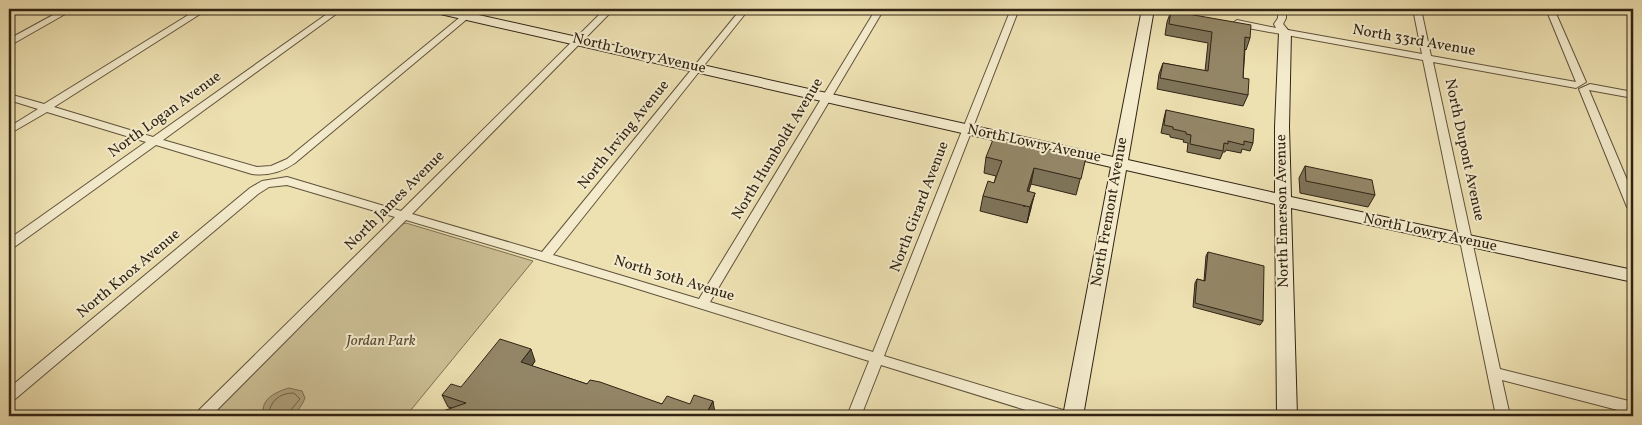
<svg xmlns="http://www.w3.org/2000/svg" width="1642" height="425" font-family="Vollkorn,serif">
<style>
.green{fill:#cdc096;stroke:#7f7256}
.water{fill:#ada07c;stroke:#7b6e53}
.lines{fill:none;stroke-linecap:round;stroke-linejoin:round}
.shore{stroke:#6f6248;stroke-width:1}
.street-casing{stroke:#60533c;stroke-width:2}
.secondary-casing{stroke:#312415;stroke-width:2}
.street{fill:#f3ebcc;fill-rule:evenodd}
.secondary{fill:#f3ebcc;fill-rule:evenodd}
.wall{fill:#7e7358;stroke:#312415}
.shaded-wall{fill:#675e47;stroke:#312415}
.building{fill:#938666;stroke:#312415}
.labels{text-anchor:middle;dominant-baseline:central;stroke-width:4;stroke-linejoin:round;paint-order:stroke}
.street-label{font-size:15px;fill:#312415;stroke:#f3ebcc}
.park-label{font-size:15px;font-style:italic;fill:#584b35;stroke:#f3ebcc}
</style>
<rect width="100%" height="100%" fill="#ede0b1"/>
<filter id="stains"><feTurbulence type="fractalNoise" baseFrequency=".004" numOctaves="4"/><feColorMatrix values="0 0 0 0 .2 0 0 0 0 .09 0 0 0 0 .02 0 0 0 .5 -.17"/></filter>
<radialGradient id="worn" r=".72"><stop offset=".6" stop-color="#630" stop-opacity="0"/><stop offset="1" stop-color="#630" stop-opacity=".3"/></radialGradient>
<path class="green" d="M406 223 533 261 406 416H211L376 250 377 246 396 226Z"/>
<path class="water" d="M289 388 302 391 305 398C296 420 285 416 264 416 259 400 275 392 289 388Z"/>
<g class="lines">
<path class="shore" d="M268 416C270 401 279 393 294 393L300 399 289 412V416"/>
<defs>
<g id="street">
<path d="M64 9H74L9 46V39Z"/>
<path d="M198 9H208L54 107 153 137 334 9H343L163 140 257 167 271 166 287 159 470 9H479L295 163C282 172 268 176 252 174L156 145 13 248 9 249V239L146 142 47 112 9 134V127L38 109 9 100V94L44 104Z"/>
<path d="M605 9H614L412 214 542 252 741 9H749L553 255 699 299 876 9H884L710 302 873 352 1011 9H1019L884 356 1063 410 1068 412 1070 416H1045L881 365 861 416H847L869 361 622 284 406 220 211 416H195L197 412 395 217 287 185 269 187 258 194 14 400 9 402V388L250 188 262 181 287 177 401 211Z"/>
<path d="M1155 9H1172L1195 13 1196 15 1192 18 1159 12Z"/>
<path d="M1278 9H1286V18L1283 24 1288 30 1422 54 1413 9H1421L1431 56 1576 82 1546 9H1554L1586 82 1576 88 1433 62 1500 369 1633 402V414L1502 380 1510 416H1496L1423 60 1237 26 1233 23 1237 20 1276 28 1274 24 1278 18Z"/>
<path d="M1590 84 1633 92V98L1589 90 1633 194V211L1627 207 1579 89Z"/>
</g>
<path id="secondary" d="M430 9H452L1113 157 1142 9H1154L1128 160 1275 193V127L1279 32 1285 28 1291 32 1289 127 1291 197 1633 270V282L1291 208 1297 416H1277L1275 204 1126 170 1083 416H1063L1111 167 436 13Z"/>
</defs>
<use href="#street" class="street-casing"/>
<use href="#secondary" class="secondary-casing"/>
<use href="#street" class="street"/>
<use href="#secondary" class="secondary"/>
</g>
<g class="wall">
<path d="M1196 9H1212L1211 11Z"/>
<path d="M1171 11 1250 38 1246 50 1245 49 1243 78 1248 95 1243 106 1157 89 1159 74 1163 63 1205 71 1208 43 1165 35 1167 22Z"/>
<path d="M1166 110 1253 143 1250 151 1242 149 1241 153 1226 150 1225 152H1223L1220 159 1187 152 1188 143 1183 142 1184 140 1170 137V135L1161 133 1164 118Z"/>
<path d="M986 157H1086L1076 195 1031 184 1028 191 1031 208 1027 223 980 211 983 196 994 183 996 176 984 173Z"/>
<path d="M1305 166 1375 195 1368 207 1300 193 1299 178Z"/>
<path d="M1208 252 1263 321 1260 325 1193 307 1195 283 1197 279 1204 281 1206 256Z"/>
<path d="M535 361 532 366 587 384 662 404 715 413 713 416H441L452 408 448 407 442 395Z"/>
</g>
<g class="shaded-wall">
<path d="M1034 168 1031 184 1024 207 1027 191Z"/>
<path d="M1035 193 1027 223 1030 207Z"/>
<path d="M531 349 535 361 526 374 521 362Z"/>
<path d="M713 401 715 413 713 416H705Z"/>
</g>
<g class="building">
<path d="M1171 11 1251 25 1250 38 1245 37 1243 78 1249 79 1248 95 1160 78 1163 63 1208 71 1212 32 1169 24Z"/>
<path d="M1166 110 1254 129 1253 143 1244 141V145L1228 141V144L1224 143 1223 151 1190 144 1191 135 1186 134V132L1173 129V127L1164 125Z"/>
<path d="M994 137 1086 157 1081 179 1034 168 1027 191 1035 193 1030 207 983 196 988 181 994 183 1002 161 986 157Z"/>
<path d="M1305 166 1372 180 1375 195 1306 181Z"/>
<path d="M1208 252 1264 266 1263 321 1195 303 1197 279 1205 281Z"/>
<path d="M500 339 531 349 521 362 587 384 590 380 600 382 662 404 667 396 690 404 694 395 713 401 705 416H506L505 415 504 416H441L440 412 466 403 442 395 451 384 461 387Z"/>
</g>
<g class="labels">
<g class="street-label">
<text transform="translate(1414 41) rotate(10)">North 33rd Avenue</text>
<text transform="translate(639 54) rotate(13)">North Lowry Avenue</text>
<text transform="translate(165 115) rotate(-36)">North Logan Avenue</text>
<text transform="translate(624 135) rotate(-51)">North Irving Avenue</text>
<text transform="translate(1034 144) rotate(12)">North Lowry Avenue</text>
<text transform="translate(778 149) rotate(-59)">North Humboldt Avenue</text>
<text transform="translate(1464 150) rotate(78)">North Dupont Avenue</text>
<text transform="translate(395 201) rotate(-45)">North James Avenue</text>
<text transform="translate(920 207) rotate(-69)">North Girard Avenue</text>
<text transform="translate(1283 211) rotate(-91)">North Emerson Avenue</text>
<text transform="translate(1110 212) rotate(-80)">North Fremont Avenue</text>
<text transform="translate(1430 233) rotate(12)">North Lowry Avenue</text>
<text transform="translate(129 274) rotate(-40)">North Knox Avenue</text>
<text transform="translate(674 279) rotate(17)">North 30th Avenue</text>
</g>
<g class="park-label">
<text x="381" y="341">Jordan Park</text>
</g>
</g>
<rect width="1642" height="425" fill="none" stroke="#ede0b1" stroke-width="30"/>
<rect x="10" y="10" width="1622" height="405" fill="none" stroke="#312415" stroke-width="2.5"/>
<rect x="15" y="15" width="1612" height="395" fill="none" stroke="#312415"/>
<rect width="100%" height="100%" filter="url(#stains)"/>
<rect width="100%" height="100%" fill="url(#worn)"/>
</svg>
